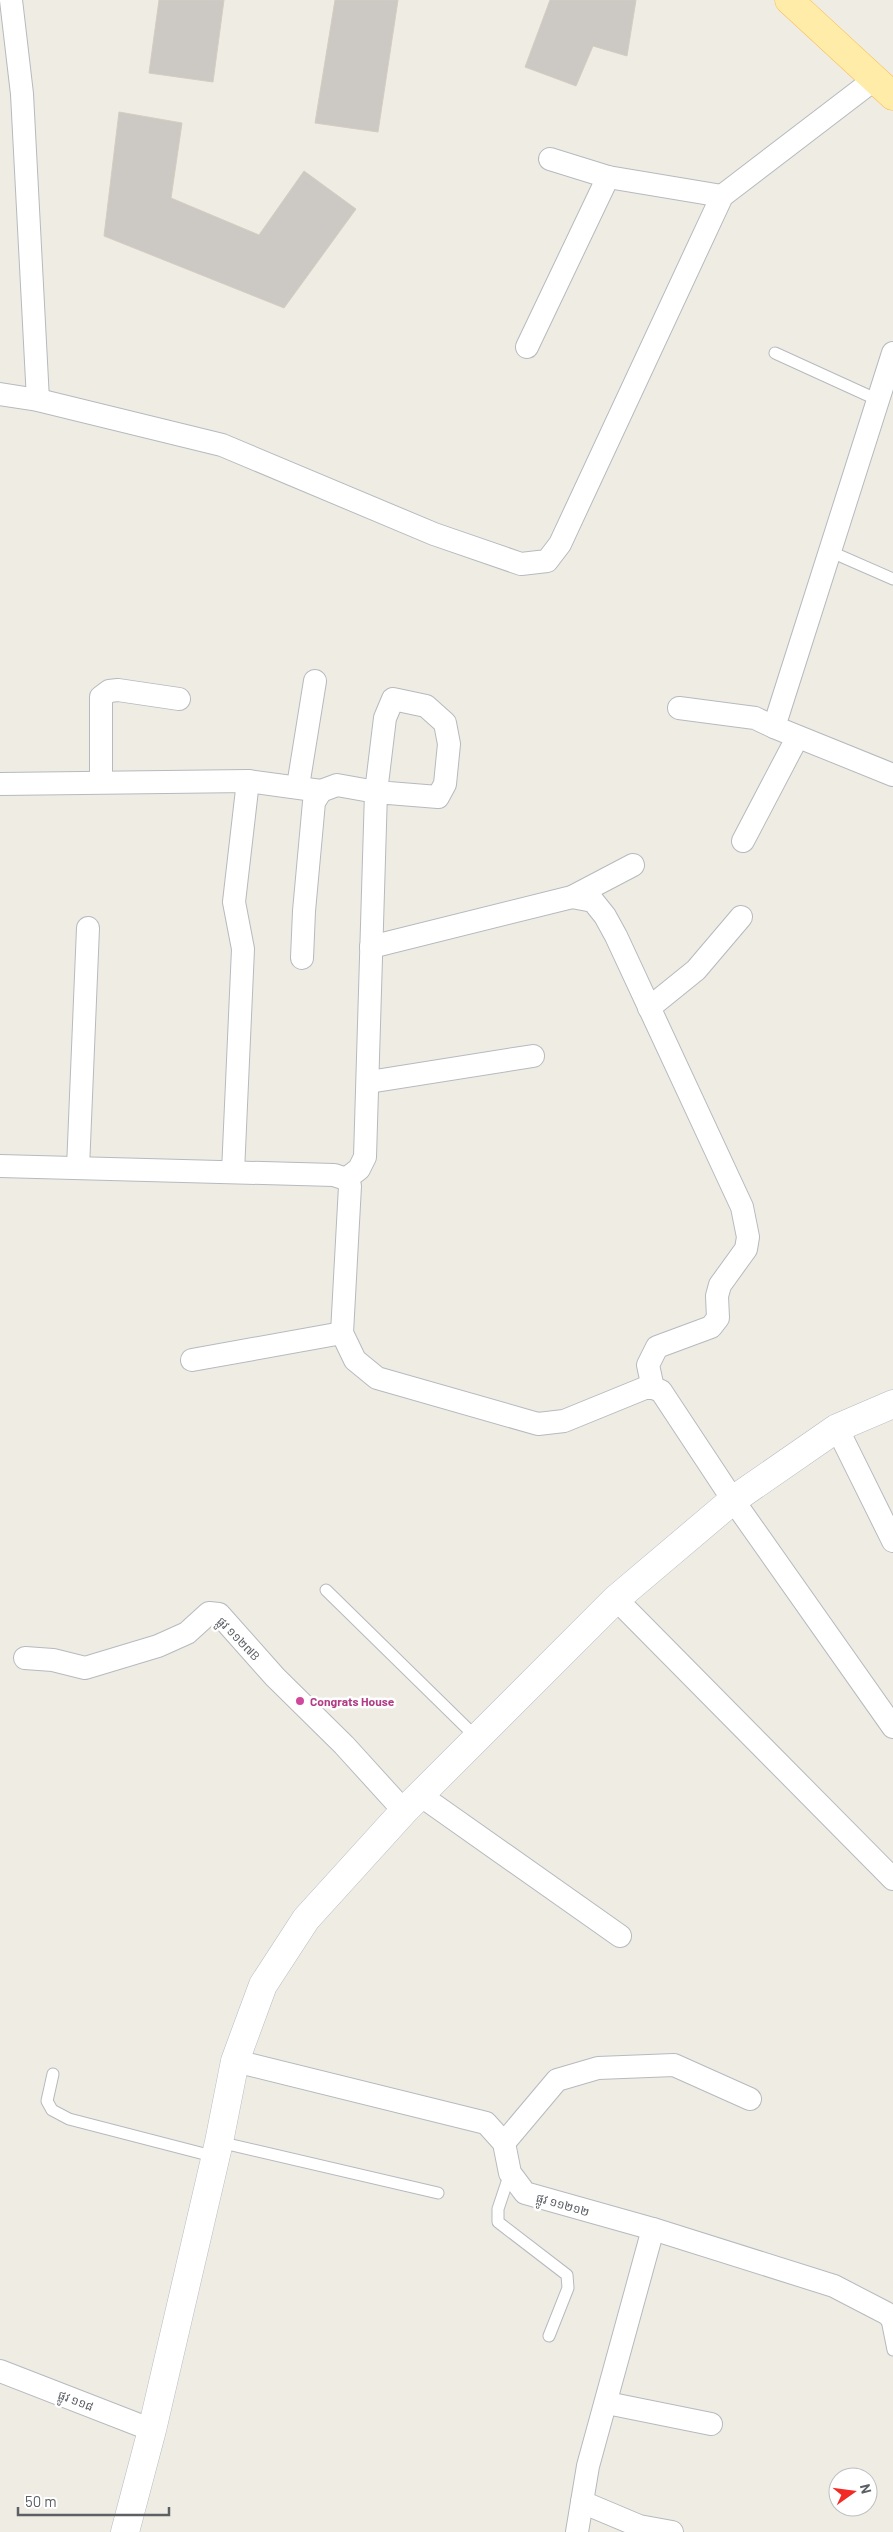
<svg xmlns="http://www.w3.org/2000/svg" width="893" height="2532" font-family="Barlow,'Noto Sans Khmer',sans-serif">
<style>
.building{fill:#ccc8c3;stroke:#d4cdc1}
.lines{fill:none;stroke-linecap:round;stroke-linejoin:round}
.lane-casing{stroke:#b6babe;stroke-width:13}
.street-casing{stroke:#b6babe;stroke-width:24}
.secondary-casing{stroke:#b7bbc1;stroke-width:29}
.primary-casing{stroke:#f9c052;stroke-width:29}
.lane{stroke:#fff;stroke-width:11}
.street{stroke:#fff;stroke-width:22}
.secondary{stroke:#fff;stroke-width:28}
.primary{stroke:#ffeca9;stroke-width:28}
.hotel-dot{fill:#d1479c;stroke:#fff;stroke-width:2}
.labels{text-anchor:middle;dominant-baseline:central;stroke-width:5;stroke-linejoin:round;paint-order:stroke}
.street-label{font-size:12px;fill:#5c6065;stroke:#fff}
.hotel-label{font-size:12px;font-weight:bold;fill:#b23c85;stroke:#fff;text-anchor:start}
</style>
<rect width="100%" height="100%" fill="#efece4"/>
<g class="building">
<path d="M159 0H224L213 82 149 73Z"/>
<path d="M335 0H398L378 132 315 123Z"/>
<path d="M550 0H636L627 56 593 46 576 86 525 67Z"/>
<path d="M119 112 182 123 171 198 259 235 304 171 356 209 284 308 104 236Z"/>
</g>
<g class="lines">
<defs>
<g id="lane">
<path d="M775 353 878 400"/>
<path d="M829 551 893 579"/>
<path d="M326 1590 477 1738"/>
<path d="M53 2074 47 2101 52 2110 69 2119 216 2157"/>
<path d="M219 2142 438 2193"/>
<path d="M510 2173 498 2209V2222L567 2275 568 2288 549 2336"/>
<path d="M886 2315 893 2350"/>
</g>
<g id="street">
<path d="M11 0 22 94 38 400"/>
<path d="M550 159 608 177 722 196"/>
<path d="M527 347 608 177"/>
<path d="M893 353 774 727 893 775"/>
<path d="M0 394 38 400 222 445 434 534 521 564 547 561 560 544 722 196 875 79"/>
<path d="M679 708 755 718 774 727"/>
<path d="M101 782V697L109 691 118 690 179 699"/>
<path d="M0 784 248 781 321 791"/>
<path d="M298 786 315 681"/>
<path d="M743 841 797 738"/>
<path d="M572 897 593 901 605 916 616 936 742 1207 748 1237 746 1249 720 1285 717 1296 718 1318 711 1327 657 1347 648 1365 653 1388"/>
<path d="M371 947 572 897 633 865"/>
<path d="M302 958 304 911 314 802 321 791 337 785 376 792 438 797 445 784 449 744 445 723 426 706 393 699 385 718 376 792 365 1157 359 1169 346 1179"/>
<path d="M649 1008 696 970 741 917"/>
<path d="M369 1082 533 1056"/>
<path d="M0 1166 334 1175 346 1179 350 1186 342 1333 355 1360 377 1378 538 1424 564 1421 645 1388H653L661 1391 733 1500 893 1727"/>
<path d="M78 1168 88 928"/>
<path d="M233 1172 243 949 234 902 248 781"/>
<path d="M192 1360 342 1333"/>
<path d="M837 1428 893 1541"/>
<path d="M616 1599 893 1879"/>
<path d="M25 1658 53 1660 85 1668 158 1646 187 1633 209 1613 219 1614 275 1677 344 1745 404 1811"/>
<path d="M420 1795 620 1936"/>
<path d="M235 2061 486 2123 504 2143 510 2173 525 2193 653 2229 834 2286 886 2313 893 2319"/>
<path d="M504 2143 557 2080 598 2068 674 2065 750 2099"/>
<path d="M0 2371 152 2430"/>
<path d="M607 2403 711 2424"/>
<path d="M582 2502 639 2526 672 2532"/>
<path d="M577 2532 588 2466 653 2229"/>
</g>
<path id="secondary" d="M125 2532 152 2430 219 2142 235 2061 263 1985 306 1919 404 1811 616 1599 733 1500 837 1428 893 1404"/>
<path id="primary" d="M789 0 893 96"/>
</defs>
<use href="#lane" class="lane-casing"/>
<use href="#street" class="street-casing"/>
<use href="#secondary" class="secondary-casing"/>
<use href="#primary" class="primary-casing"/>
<use href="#lane" class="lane"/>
<use href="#street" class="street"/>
<use href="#secondary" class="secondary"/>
<use href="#primary" class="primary"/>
</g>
<circle class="hotel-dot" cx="300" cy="1701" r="5"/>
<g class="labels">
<g class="street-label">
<text transform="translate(239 1638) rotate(46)">ផ្លូវ ១១២៧B</text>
<text transform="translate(563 2204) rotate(16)">ផ្លូវ ១១២១២</text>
<text transform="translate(76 2400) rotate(21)">ផ្លូវ ១១៨</text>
</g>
<g class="hotel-label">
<text x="310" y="1701">Congrats House</text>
</g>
</g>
<g transform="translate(853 2492) rotate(76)"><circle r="24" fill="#ffffff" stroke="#bebfc1"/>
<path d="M0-4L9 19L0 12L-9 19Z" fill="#f32926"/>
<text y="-8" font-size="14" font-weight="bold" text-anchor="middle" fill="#5c6065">N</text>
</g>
<path d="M18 2507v8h151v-8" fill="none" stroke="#5c6065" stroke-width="2.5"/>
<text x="25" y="2507" font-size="15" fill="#5c6065" stroke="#ffffff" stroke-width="4" paint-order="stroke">50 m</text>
</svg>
